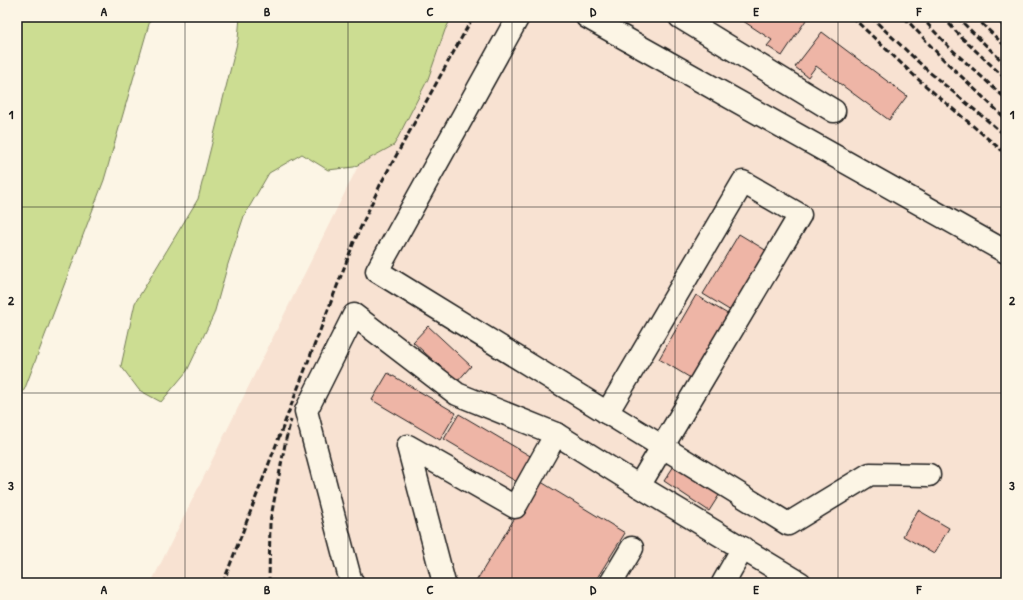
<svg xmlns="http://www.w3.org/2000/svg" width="1023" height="600" font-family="'Patrick Hand',sans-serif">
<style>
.built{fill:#f8e2d2}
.green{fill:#ccdd92;stroke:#747c57}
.building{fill:#eeb5a6;stroke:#1c1c1c}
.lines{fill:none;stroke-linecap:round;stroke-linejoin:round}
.minor-casing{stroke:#1c1c1c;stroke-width:25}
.minor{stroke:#fcf5e5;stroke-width:22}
.rail{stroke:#1c1c1c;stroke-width:3;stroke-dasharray:6 3;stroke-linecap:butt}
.grid{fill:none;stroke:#1c1c1c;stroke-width:1;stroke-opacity:0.55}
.neatline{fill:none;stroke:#1c1c1c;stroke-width:1.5}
.grid-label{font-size:13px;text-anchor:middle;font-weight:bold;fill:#1c1c1c}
</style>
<rect width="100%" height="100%" fill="#fcf5e5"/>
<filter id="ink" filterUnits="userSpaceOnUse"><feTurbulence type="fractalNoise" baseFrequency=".025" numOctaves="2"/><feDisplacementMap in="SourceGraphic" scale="8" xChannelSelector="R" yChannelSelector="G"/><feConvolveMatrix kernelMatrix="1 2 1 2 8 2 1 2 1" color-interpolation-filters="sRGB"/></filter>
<g filter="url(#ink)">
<path class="built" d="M432 17H1006V583H151Z"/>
<g class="green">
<path d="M17 17H151L104 180 25 388 17 403Z"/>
<path d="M240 17H452L445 30 428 79 394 145 354 167 328 170 302 154 269 173 244 216 228 264 214 314 187 371 161 402 139 390 121 366 135 303 198 199 238 39Z"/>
</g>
<g class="building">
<path d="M737 17H786L788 19 789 17H808L782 56 767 46 772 40Z"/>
<path d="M822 32 907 96 889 120 816 66 808 77 795 67Z"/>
<path d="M739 234 767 251 731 311 703 294Z"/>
<path d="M696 295 731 316 694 380 659 359Z"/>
<path d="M428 326 471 366 457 382 413 342Z"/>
<path d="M388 373 456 413 440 440 372 400Z"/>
<path d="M459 414 532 457 517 482 444 439Z"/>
<path d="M676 463 721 492 709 511 664 481Z"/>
<path d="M538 480 625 533 594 583H475Z"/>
<path d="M918 510 949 528 934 554 903 536Z"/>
</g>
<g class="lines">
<defs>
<g id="minor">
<path d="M518 17 377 271 788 524 870 474 929 475"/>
<path d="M587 17 1006 252"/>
<path d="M680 17 834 111"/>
<path d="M607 413 743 182 800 215 639 486"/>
<path d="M353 583 351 582 306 411 354 315 457 394 556 434 639 486 800 583"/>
<path d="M444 583 408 446 515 507 556 434"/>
<path d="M611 583 632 548"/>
<path d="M723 583 743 548"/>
</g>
</defs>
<use href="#minor" class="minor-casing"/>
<use href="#minor" class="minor"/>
<g class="rail">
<path d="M852 17 920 81 1006 154"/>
<path d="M871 17 928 71 1006 136"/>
<path d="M904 17 942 58 1006 119"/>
<path d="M921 17 949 47 1006 99"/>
<path d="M943 17 961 37 1006 79"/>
<path d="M957 17 1006 65"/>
<path d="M975 17 1006 47"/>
<path d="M994 17 1006 28"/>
<path d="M223 583 354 242 381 183 473 17"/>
<path d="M269 583 270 522 286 439 291 420"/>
</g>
</g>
</g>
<path class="grid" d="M185 17V583M348 17V583M512 17V583M675 17V583M838 17V583M17 207H1006M17 393H1006"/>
<rect width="1023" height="600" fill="none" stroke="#fcf5e5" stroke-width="44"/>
<rect x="22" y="22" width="979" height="556" class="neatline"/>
<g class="grid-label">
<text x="104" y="16">A</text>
<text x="267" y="16">B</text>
<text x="430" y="16">C</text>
<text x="593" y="16">D</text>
<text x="756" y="16">E</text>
<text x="919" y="16">F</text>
<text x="11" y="119">1</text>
<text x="1012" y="119">1</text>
<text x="11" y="305">2</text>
<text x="1012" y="305">2</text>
<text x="11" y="490">3</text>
<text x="1012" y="490">3</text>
<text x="104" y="594">A</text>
<text x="267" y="594">B</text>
<text x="430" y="594">C</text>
<text x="593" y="594">D</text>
<text x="756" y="594">E</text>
<text x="919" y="594">F</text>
</g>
</svg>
